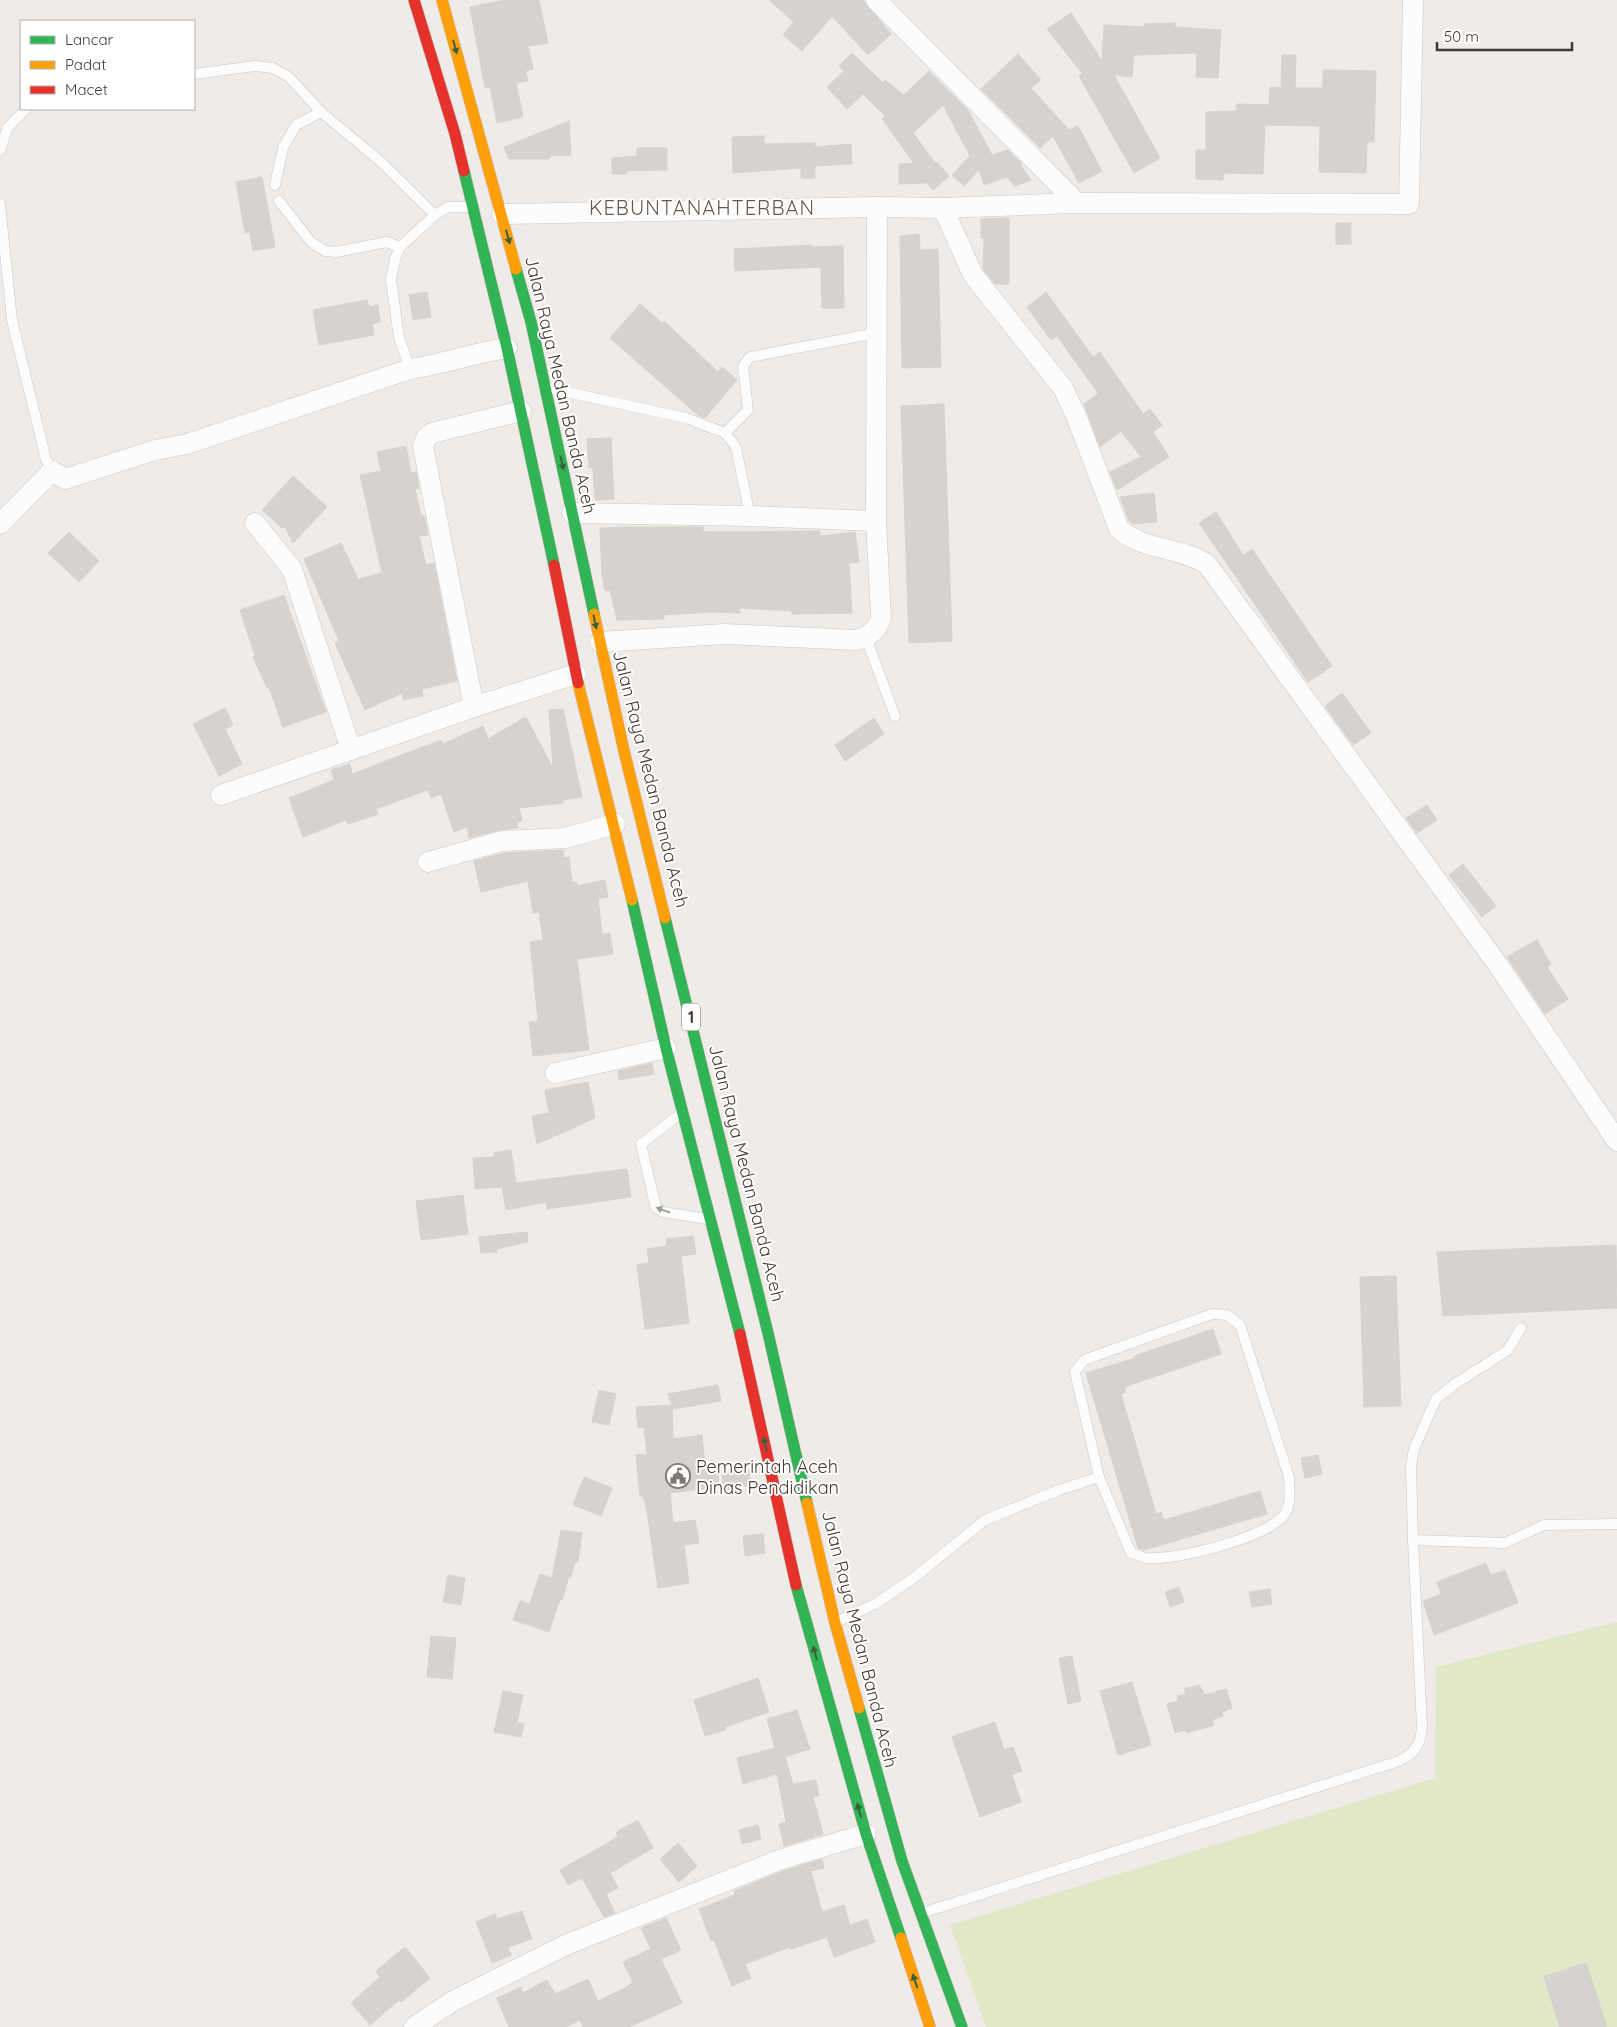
<svg xmlns="http://www.w3.org/2000/svg" width="1617" height="2027" font-family="Quicksand,sans-serif">
<style>
.green{fill:#e1e8c8}
.building{fill:#d6d2cf;stroke:#d6d2ce}
.lines{fill:none;stroke-linecap:round;stroke-linejoin:round}
.lane-casing{stroke:#cbc7c4;stroke-width:11}
.street-casing{stroke:#cbc7c4;stroke-width:21}
.fast-casing{stroke:#c6b3a3;stroke-width:12}
.slow-casing{stroke:#c6b3a3;stroke-width:12}
.jam-casing{stroke:#c6b3a3;stroke-width:12}
.lane{stroke:#fcfcfc;stroke-width:10}
.street{stroke:#fcfcfc;stroke-width:20}
.fast{stroke:#30b455;stroke-width:11}
.slow{stroke:#ff9f0a;stroke-width:11}
.jam{stroke:#e5322d;stroke-width:11}
.oneway{fill:#3e5f3e}
.oneway2{fill:#a09c98}
.labels{text-anchor:middle;dominant-baseline:central;stroke-width:4;stroke-linejoin:round;paint-order:stroke}
.shield{fill:#fff;stroke:#7c7671;stroke-width:1}
.shield-label{font-size:16px;font-weight:bold;fill:#443b34}
.street-label{font-size:18px;fill:#443b34;stroke:#fff}
.poi-label{font-size:18px;fill:#443b34;stroke:#fff;text-anchor:start}
.quarter-label{font-size:20px;letter-spacing:1px;fill:#67574c;stroke:#fff}
</style>
<rect width="100%" height="100%" fill="#eeebe8"/>
<path class="green" d="M1617 1622V2027H986L950 1925 1435 1778 1436 1667Z"/>
<g class="building">
<path d="M505 0H539L548 43 528 46 533 69 526 71 528 81 516 83 523 117 497 123 490 87 485 88 470 7Z"/>
<path d="M769 0H863L891 34 868 55 832 16 802 51 783 35 794 22Z"/>
<path d="M1071 13 1102 61 1104 25 1144 27V24L1175 23V27L1221 30 1218 78 1196 77 1197 53 1134 55 1132 77 1114 75 1160 158 1134 173 1079 76 1082 73 1047 29Z"/>
<path d="M852 53 882 82 885 80 904 95 929 71 968 110 992 155 1008 150 1022 164 1021 166 1031 180 1015 186 1007 177 984 185 979 170 964 186 952 175 970 156 943 105 913 133 935 163 937 162 949 176 933 190 927 183 899 184V164L914 163 882 119 885 116 863 94 847 109 827 87 844 71 839 66Z"/>
<path d="M1018 54 1041 80 1031 88 1069 130 1078 126 1102 171 1079 183 1053 136 1040 148 981 89Z"/>
<path d="M1282 55H1296L1295 88H1323V70L1376 71 1374 142H1367L1366 173 1319 172 1320 126 1265 125 1263 174 1224 173 1223 180 1196 179V150H1206V112L1236 111 1237 104 1269 105 1270 87 1281 88Z"/>
<path d="M569 121 571 155 550 156V159H509L504 147Z"/>
<path d="M764 136V144L815 143V147L851 144 852 164 815 166V178H801V168L733 173 732 137Z"/>
<path d="M637 148H667V170L626 171V174H612V158L637 156Z"/>
<path d="M262 177 275 247 253 251 250 232 245 233 236 182Z"/>
<path d="M1009 218V284H995L983 269 984 238H981V219Z"/>
<rect x="1336" y="223" width="15" height="21"/>
<path d="M919 234 920 250 938 249 941 367 902 368 900 236Z"/>
<path d="M812 245V247L843 246 844 308H822L821 267 735 271 734 249Z"/>
<path d="M427 292 431 317 413 320 409 295Z"/>
<path d="M1046 292 1093 357 1100 352 1143 414 1150 409 1162 425 1153 432 1169 457 1117 490 1110 472 1141 457 1121 431 1100 447 1084 404 1098 393 1057 336 1051 340 1027 307Z"/>
<path d="M367 300 369 307 378 305 380 322 372 324 374 335 319 345 313 310Z"/>
<path d="M640 304 662 323 664 321 718 372 722 367 737 380 705 418 698 415 610 338Z"/>
<path d="M944 404 952 641 909 643 901 406Z"/>
<path d="M611 438 614 499 595 500 593 468H589L587 439Z"/>
<path d="M406 446 411 473 416 472 419 488 415 489 421 516H424L428 535 419 536 426 565 434 563 457 681 422 689 423 696 403 700 402 693 365 710 335 643 339 641 304 559 341 543 358 579 382 573 360 475 381 471 377 452Z"/>
<path d="M293 476 327 507 293 543 285 527 282 528 262 510Z"/>
<path d="M1154 493 1157 522 1133 524 1129 521 1120 497Z"/>
<path d="M1216 512 1243 555 1252 549 1332 666 1308 682 1199 523Z"/>
<path d="M627 527H703V532L820 531V536L855 532 859 562 849 563 852 613 792 614V611L740 608V613L710 612 664 615V619L617 620 610 590 605 591 602 575 600 528Z"/>
<path d="M69 532 99 561 79 582 48 553Z"/>
<path d="M284 595 326 712 283 727 269 687 267 688 253 657 255 656 240 610Z"/>
<path d="M1342 693 1371 733 1353 745 1325 706Z"/>
<path d="M225 708 233 725 225 729 242 764 219 776 193 724Z"/>
<path d="M563 709 582 797 563 800V803L519 808 522 821 517 822 518 828 499 830 469 838 467 827 454 832 441 794 431 798 428 790 376 809 378 814 348 824 346 820 303 837 289 798 334 780 331 770 350 764 352 774 441 740 443 744 483 726 488 739 526 717 553 768 549 710Z"/>
<path d="M874 718 884 734 845 761 835 745Z"/>
<path d="M1427 805 1437 820 1417 833 1406 818Z"/>
<path d="M563 850 564 858 569 857 572 883 577 882V886L605 880 608 897 598 899 602 934 610 933 613 954 577 959 589 1050 533 1056 529 1022 538 1021 530 942 543 940 539 912 533 913 528 881 481 892 474 861 504 853Z"/>
<path d="M1463 864 1496 906 1482 917 1449 875Z"/>
<path d="M1537 940 1551 964 1547 967 1568 999 1545 1014 1507 957Z"/>
<path d="M652 1063 654 1074 619 1080 618 1071Z"/>
<path d="M588 1082 595 1118 537 1144 532 1116 549 1113 545 1090Z"/>
<path d="M511 1150 516 1183 627 1169 631 1197 547 1209 546 1202 506 1210 502 1187 475 1189 473 1158 494 1157V1153Z"/>
<path d="M463 1195 468 1234 421 1240 416 1201Z"/>
<path d="M527 1232 528 1242 496 1249 497 1252 481 1253 479 1237Z"/>
<path d="M693 1236 696 1254 681 1256 689 1323 645 1329 637 1265 649 1263 647 1249 667 1246 666 1239Z"/>
<path d="M1616 1245 1617 1308 1443 1316 1437 1252Z"/>
<path d="M1396 1276 1401 1406 1364 1407 1360 1277Z"/>
<path d="M1213 1329 1221 1354 1124 1387 1126 1392 1121 1394 1156 1514 1161 1512 1164 1520 1260 1491 1267 1514 1144 1550 1138 1548 1086 1373 1135 1358 1134 1356Z"/>
<path d="M718 1385 721 1401 673 1409 672 1407 673 1439 702 1435 705 1465 717 1464 719 1487 670 1493 673 1523 695 1520 699 1543 684 1545 689 1583 658 1588 647 1511 643 1496H640L636 1455 647 1454 644 1427 638 1428 636 1407 672 1405 668 1394Z"/>
<path d="M599 1390 616 1394 609 1425 592 1422Z"/>
<path d="M1318 1455 1322 1474 1305 1478 1301 1458Z"/>
<path d="M749 1470 751 1485 724 1490 722 1475Z"/>
<path d="M584 1477 612 1488 601 1516 573 1505Z"/>
<path d="M561 1530 582 1533 578 1562H575L571 1577 569 1576 562 1600 560 1599 549 1632 513 1620 520 1601 530 1604 540 1574 552 1578Z"/>
<path d="M763 1534 765 1553 745 1556 743 1536Z"/>
<path d="M1486 1563 1491 1575 1505 1570 1518 1603 1434 1635 1423 1601 1441 1594 1437 1582Z"/>
<path d="M448 1575 465 1578 461 1605 443 1602Z"/>
<path d="M1179 1587 1184 1602 1170 1607 1165 1592Z"/>
<path d="M1270 1589 1272 1604 1252 1607 1249 1592Z"/>
<path d="M431 1636 456 1638 452 1679 427 1677Z"/>
<path d="M1072 1656 1081 1701 1068 1704 1059 1658Z"/>
<path d="M758 1678 769 1712 725 1727 726 1730 705 1736 694 1700Z"/>
<path d="M1132 1682 1151 1745 1118 1755 1100 1691Z"/>
<path d="M1199 1685 1205 1695 1226 1689 1232 1708 1222 1712 1223 1716 1212 1720 1214 1725 1187 1733 1186 1730 1175 1733 1167 1704 1178 1701 1177 1696 1186 1694 1184 1689Z"/>
<path d="M503 1691 523 1695 517 1722 524 1724 521 1737 494 1732Z"/>
<path d="M797 1710 810 1749 785 1757 793 1784 816 1780 819 1796 813 1797 823 1834 784 1846 779 1824 786 1822 777 1774 743 1784 737 1758 775 1748 767 1719Z"/>
<path d="M995 1722 1004 1750 1013 1747 1022 1771 1012 1775 1021 1802 980 1817 952 1737Z"/>
<path d="M638 1820 653 1848 610 1873 618 1888 606 1894 615 1913 604 1917 582 1878 568 1885 560 1870 618 1837 616 1832Z"/>
<path d="M758 1825 761 1839 742 1844 739 1830Z"/>
<path d="M678 1843 697 1866 679 1882 660 1859Z"/>
<path d="M822 1859 824 1868 811 1871 822 1912 844 1905 850 1925 867 1919 875 1942 834 1957 827 1937 791 1949 790 1947 745 1964 751 1978 732 1986 714 1940 711 1941 699 1909 735 1895 734 1891 783 1871Z"/>
<path d="M522 1911 532 1939 508 1947 511 1955 492 1963 476 1922 495 1914 497 1919Z"/>
<path d="M666 1918 681 1950 661 1959 682 2003 629 2027H583L580 2020 566 2027H509L497 1998 521 1987 523 1993 547 1980 555 1994 588 1979 598 2001 627 1987 633 1982 623 1962 651 1949 641 1928Z"/>
<path d="M405 1947 430 1978 401 2002 399 2000 370 2025 351 2003 380 1977 376 1971Z"/>
<path d="M1586 1963 1607 2027H1560L1544 1977Z"/>
</g>
<g class="lines">
<defs>
<g id="lane">
<path d="M194 74 255 66 273 68 289 77 321 112 380 161 435 215 448 207H472"/>
<path d="M0 150 8 127 26 109"/>
<path d="M275 185 283 148 296 125 321 112"/>
<path d="M279 201 311 242 325 251 336 252 387 242 400 247"/>
<path d="M0 204 12 320 46 460 52 471"/>
<path d="M410 369 399 337 391 280 395 259 400 247 435 215"/>
<path d="M548 388 686 418 725 433 736 447 750 516"/>
<path d="M725 433 748 410 743 366 750 357 876 333"/>
<path d="M866 638 895 716"/>
<path d="M680 1114 641 1144 656 1208 663 1212 707 1219"/>
<path d="M1212 1314 1227 1315 1240 1325 1289 1477C1289 1490 1292 1505 1284 1515 1267 1538 1174 1561 1146 1558 1141 1557 1135 1554 1131 1553L1099 1477 1075 1372 1084 1360Z"/>
<path d="M1413 1540 1505 1543 1544 1525 1617 1524"/>
<path d="M836 1622 875 1604 915 1577 985 1520 1059 1490 1099 1477"/>
<path d="M922 1913 1399 1761C1414 1754 1421 1745 1422 1727L1413 1540 1411 1466 1414 1449 1436 1399 1455 1384 1508 1350 1521 1328"/>
</g>
<g id="street">
<path d="M876 0 1077 203"/>
<path d="M943 208 973 275 1063 388 1077 418 1119 529C1145 551 1180 547 1207 564L1498 965 1617 1141"/>
<path d="M502 214 877 207 943 208 1077 203 1409 204 1413 0"/>
<path d="M572 513 750 516 876 521"/>
<path d="M255 523 292 569 351 750"/>
<path d="M0 524 52 471 65 479 155 450 187 444 410 369C443 364 474 353 507 348"/>
<path d="M600 642 724 634 856 640C869 637 878 630 881 617L876 521 877 207"/>
<path d="M474 707 423 447 426 438 432 433 521 411"/>
<path d="M221 795 474 707 576 674"/>
<path d="M428 862 502 841 565 838 615 824"/>
<path d="M555 1073 666 1048"/>
<path d="M414 2027 453 2001 568 1944 779 1860 866 1834"/>
</g>
<g id="fast">
<path d="M464 171 507 348 554 565"/>
<path d="M516 269 531 322 594 614"/>
<path d="M632 900 666 1048 740 1334"/>
<path d="M665 918 768 1333 807 1503"/>
<path d="M796 1585 866 1834 901 1938"/>
<path d="M859 1708 902 1861 962 2027"/>
</g>
<g id="slow">
<path d="M442 0 516 269"/>
<path d="M594 614 624 751 665 918"/>
<path d="M578 683 632 900"/>
<path d="M807 1503 835 1623 859 1708"/>
<path d="M901 1938 930 2027"/>
</g>
<g id="jam">
<path d="M414 0 455 134 464 171"/>
<path d="M554 565 578 683"/>
<path d="M740 1334 796 1585"/>
</g>
</defs>
<use href="#lane" class="lane-casing"/>
<use href="#street" class="street-casing"/>
<use href="#fast" class="fast-casing"/>
<use href="#slow" class="slow-casing"/>
<use href="#jam" class="jam-casing"/>
<use href="#lane" class="lane"/>
<use href="#street" class="street"/>
<use href="#fast" class="fast"/>
<use href="#slow" class="slow"/>
<use href="#jam" class="jam"/>
</g>
<defs><path id="oneway-solid" d="M-6-.8H1V-3.2L6.5 0L1 3.2V.8H-6Z" transform="scale(1.25)"/></defs>
<g class="oneway">
<use href="#oneway-solid" transform="translate(455 47) rotate(75)"/>
<use href="#oneway-solid" transform="translate(508 237) rotate(75)"/>
<use href="#oneway-solid" transform="translate(562 463) rotate(78)"/>
<use href="#oneway-solid" transform="translate(595 622) rotate(78)"/>
<use href="#oneway-solid" transform="translate(765 1444) rotate(-102)"/>
<use href="#oneway-solid" transform="translate(815 1653) rotate(-105)"/>
<use href="#oneway-solid" transform="translate(859 1810) rotate(-106)"/>
<use href="#oneway-solid" transform="translate(915 1981) rotate(-109)"/>
</g>
<use class="oneway2" href="#oneway-solid" transform="translate(663 1210) rotate(-160)"/>
<defs>
<symbol id="civic-ring" viewBox="-11 -11 22 22"><circle r="9.5" fill="#fff" stroke="#807973" stroke-width="1.5"/><path d="M-.6-6.5H3V-4.5H.6V-3L4-1V1h2V6H-6V1h2V-1L-.6-3ZM-1.2 2.5V6h2.4V2.5Z" fill="#807973"/></symbol>
</defs>
<g fill-rule="evenodd">
<use href="#civic-ring" x="664" y="1462" width="28" height="28"/>
</g>
<g class="labels">
<rect class="shield" x="682" y="1003.5" width="18" height="27" rx="4"/>
<g class="shield-label">
<text x="691" y="1017">1</text>
</g>
<g class="street-label">
<text transform="translate(561 385) rotate(77)">Jalan Raya Medan Banda Aceh</text>
<text transform="translate(651 779) rotate(76)">Jalan Raya Medan Banda Aceh</text>
<text transform="translate(747 1173) rotate(76)">Jalan Raya Medan Banda Aceh</text>
<text transform="translate(860 1639) rotate(76)">Jalan Raya Medan Banda Aceh</text>
</g>
<g class="poi-label">
<text x="696" y="1466">Pemerintah Aceh<tspan x="696" dy="21">Dinas Pendidikan</tspan></text>
</g>
<g class="quarter-label">
<text x="702" y="207">KEBUNTANAHTERBAN</text>
</g>
</g>
<rect x="20" y="20" width="175" height="90" fill="#ffffff" stroke="#b4b1ae"/>
<rect x="30" y="36" width="25" height="8" fill="#30b455" stroke="#b4b1ae"/>
<text x="65" y="45" font-size="15" fill="#443b34">Lancar</text>
<rect x="30" y="61" width="25" height="8" fill="#ff9f0a" stroke="#b4b1ae"/>
<text x="65" y="70" font-size="15" fill="#443b34">Padat</text>
<rect x="30" y="86" width="25" height="8" fill="#e5322d" stroke="#b4b1ae"/>
<text x="65" y="95" font-size="15" fill="#443b34">Macet</text>
<path d="M1437 42v8h135v-8" fill="none" stroke="#443b34" stroke-width="2.5"/>
<text x="1444" y="42" font-size="15" fill="#443b34" stroke="#ffffff" stroke-width="4" paint-order="stroke">50 m</text>
</svg>
